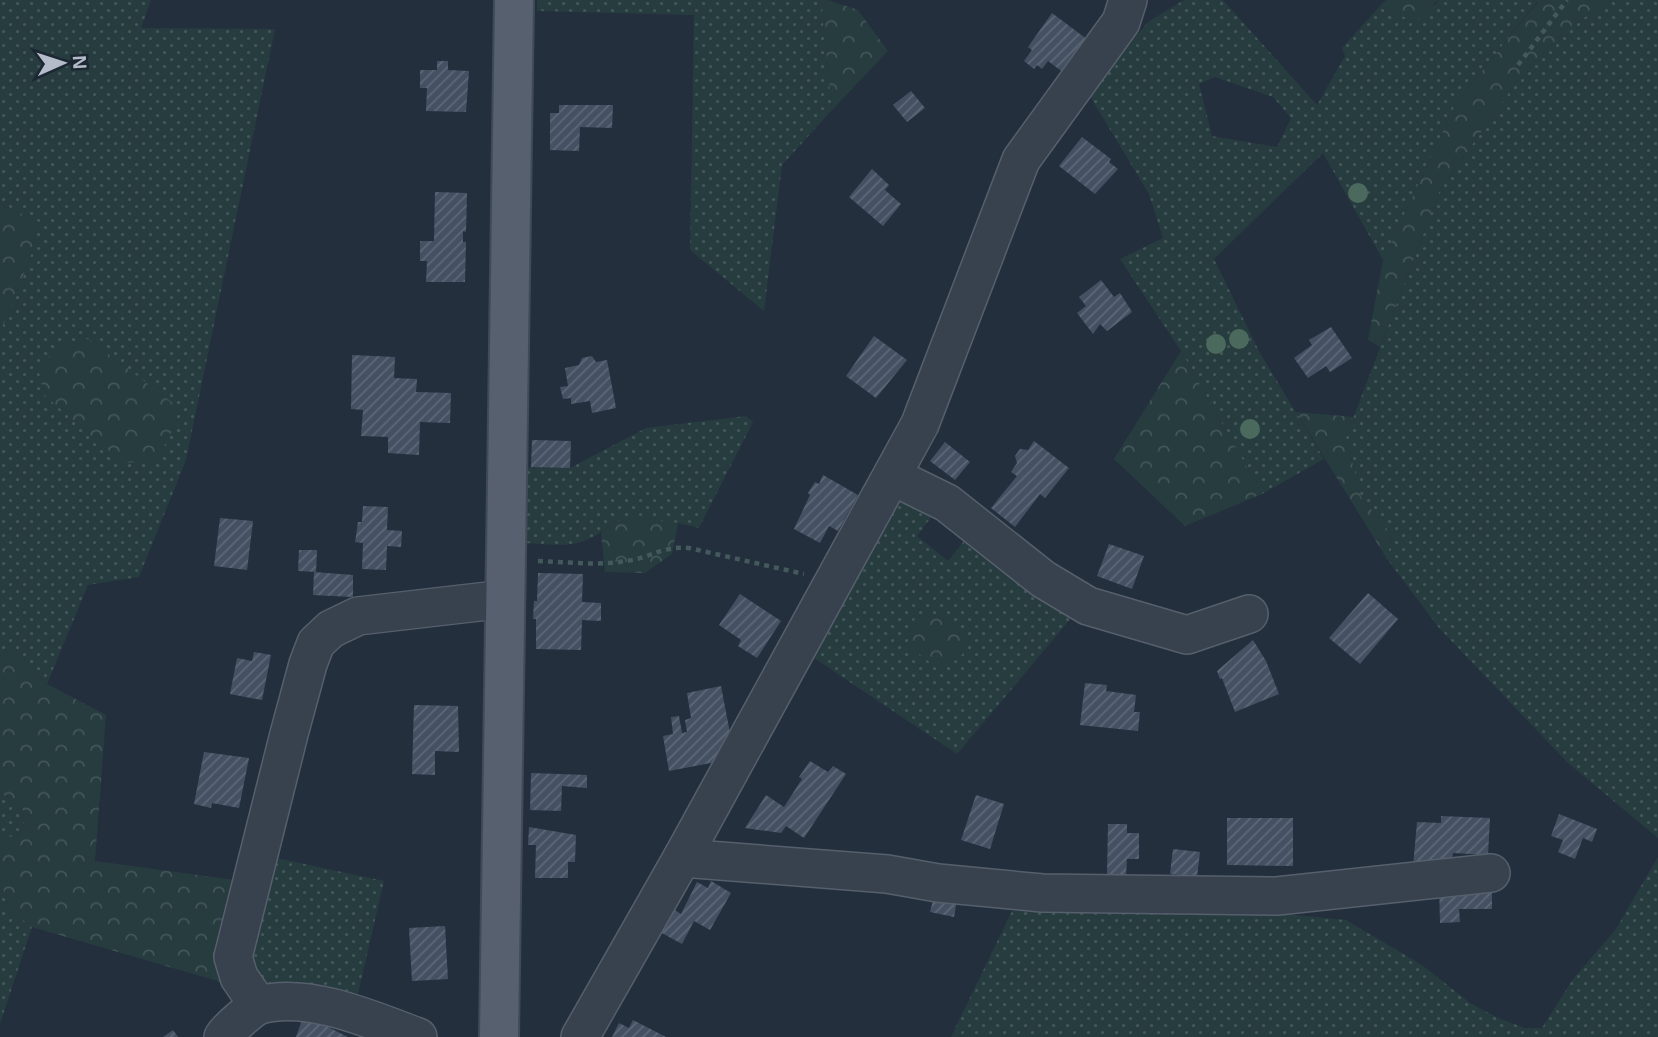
<svg xmlns="http://www.w3.org/2000/svg" width="1658" height="1037" font-family="Arial,sans-serif">
<style>
.grass{fill:url(#grass-dots);fill-rule:evenodd}
.forest{fill:url(#forest-crowns)}
.building{fill:url(#building-hatch)}
.lines{fill:none;stroke-linecap:round;stroke-linejoin:round}
.minor-casing{stroke:#565f6c;stroke-width:40}
.major-casing{stroke:#414a57;stroke-width:42}
.path{stroke:#44595c;stroke-width:4.5;stroke-dasharray:5 5;stroke-linecap:butt}
.minor{stroke:#38414e;stroke-width:37}
.major{stroke:#56606e;stroke-width:38}
.tree{fill:#4b6a5d}
</style>
<defs>
<pattern id="grass-dots" width="8" height="8" patternUnits="userSpaceOnUse" patternTransform="scale(1.75)"><rect width="8" height="8" fill="#263c3f"/><path d="M2 2h.1M6 6h.1" fill="none" stroke="#435659" stroke-width="1.8" stroke-linecap="round"/></pattern>
<pattern id="forest-crowns" width="20" height="18" patternUnits="userSpaceOnUse" patternTransform="scale(1.75)"><rect width="20" height="18" fill="#263c3f"/><path d="M2 6a3 3 0 1 1 6 0M12 15a3 3 0 1 1 6 0" fill="none" stroke="#435659"/></pattern>
<pattern id="building-hatch" width="6" height="6" patternUnits="userSpaceOnUse" patternTransform="scale(1.75)"><rect width="6" height="6" fill="#455162"/><path d="M-1 1l2-2M0 6l6-6M5 7l2-2" fill="none" stroke="#5d6877"/></pattern>
</defs>
<rect width="100%" height="100%" fill="#242f3e"/>
<g class="grass">
<path d="M0 0H151L141 28 275 29 186 460 139 577 88 585 47 684 20 656 0 649V333L29 262 39 222 0 203Z"/>
<path d="M537 0H828L822 11 832 110 782 165 764 311 690 250 694 15 537 11Z"/>
<path d="M1184 0H1223L1317 105 1345 56 1342 48 1381 5 1401 16 1436 4 1438 0H1534L1537 2 1456 103 1383 260 1323 153 1214 259 1260 353 1324 459 1262 494 1181 351 1120 259 1163 238 1149 194 1088 93 1148 22ZM1215 77 1273 97 1291 118 1277 147 1212 136 1199 84Z"/>
<path d="M1611 0H1658V838L1567 762 1439 628 1387 559 1392 535 1361 497 1346 437 1440 190 1517 81 1568 28Z"/>
<path d="M746 416 753 422 699 528 678 523 616 521C579 551 567 545 523 543L525 469 531 467 570 468 646 428Z"/>
<path d="M904 495 932 516 917 536 948 561 964 541 975 539 1073 616 957 754 808 654 891 500ZM939 615 969 643 917 618Z"/>
<path d="M0 792 23 810 24 828 15 837 0 836Z"/>
<path d="M272 857 384 881 356 1002 266 991 247 971Z"/>
<path d="M1658 857V1037H951L1012 911 1074 908 1246 910 1346 920 1422 965 1470 1003 1498 1018 1525 1028H1542L1573 979 1616 929Z"/>
<path d="M0 876 8 908 32 927 0 1024Z"/>
</g>
<g class="forest">
<path d="M828 0 858 10 888 51 832 110 822 11Z"/>
<path d="M1386 0H1438L1416 21 1401 16 1381 5Z"/>
<path d="M1534 0H1611L1568 28 1517 81 1440 190 1380 347 1368 340 1383 260 1456 103 1537 3Z"/>
<path d="M0 203 39 222 29 262 0 333Z"/>
<path d="M89 339 178 407C174 429 168 444 153 461L123 463 44 395 39 372 58 343Z"/>
<path d="M1181 351 1262 494 1185 526 1114 459Z"/>
<path d="M1296 412 1354 417 1346 437 1361 497 1392 535 1387 559Z"/>
<path d="M636 517 678 523 672 554 645 573 605 572 601 533 616 521Z"/>
<path d="M939 615 969 643C962 659 952 665 935 666L912 649 906 630 916 618Z"/>
<path d="M0 649 20 656 47 684 106 715 95 861 242 881 228 984 32 927 8 908 0 876V836L15 837 24 828 23 810 0 792Z"/>
</g>
<g class="building">
<path d="M1052 13 1088 40 1064 73 1048 61 1042 69 1037 65 1034 69 1024 61 1032 50 1028 47Z"/>
<path d="M437 61H448V70L469 71 466 112 426 111 427 88H420V70H437Z"/>
<path d="M911 91 925 108 907 122 893 105Z"/>
<path d="M559 105H613L612 128 580 127 579 151 550 150V113H559Z"/>
<path d="M1082 137 1111 159 1109 162 1118 169 1095 194 1059 166Z"/>
<path d="M872 169 889 185 885 190 901 204 883 226 849 197Z"/>
<path d="M435 192 467 193 466 232 463 231V242H466L465 282H426L427 261H420V241H434Z"/>
<path d="M1101 280 1114 297 1120 293 1132 312 1107 331 1100 324 1093 334 1077 313 1086 306 1079 297Z"/>
<path d="M1331 327 1352 358 1330 372 1326 366 1308 378 1294 358 1312 345 1309 340Z"/>
<path d="M874 336 907 360 876 398 846 376Z"/>
<path d="M352 355 395 357 394 378 417 379 416 392 451 393 450 423 420 422 419 455 388 453V437L361 436 363 410 351 409Z"/>
<path d="M592 356 596 362 607 360 616 408 592 413 590 401 571 404V398L563 399 560 387 568 386 565 368 579 365 582 358Z"/>
<path d="M532 440 571 441 570 468 531 467Z"/>
<path d="M1034 441 1069 468 1045 498 1040 494 1015 527 991 508 1017 476 1011 472 1017 463 1015 456 1020 449 1028 450Z"/>
<path d="M945 442 970 462 955 480 930 461Z"/>
<path d="M823 475 858 495 838 531 829 526 820 543 794 529 810 495 808 493 815 482 819 484Z"/>
<path d="M363 506 388 507 387 530 402 531 401 547 387 546 386 570 362 569 363 543 355 542 356 536 358 522H362Z"/>
<path d="M220 518 253 521 247 570 214 566Z"/>
<path d="M1109 544 1144 556 1132 589 1097 576Z"/>
<path d="M299 550H317L316 572 298 571Z"/>
<path d="M314 572 353 575V597L313 595Z"/>
<path d="M538 573 583 574 582 602 601 603V621L582 620 581 650 536 649V619H533L534 601H537Z"/>
<path d="M1368 593 1398 619 1360 664 1329 638Z"/>
<path d="M740 594 781 621 757 658 738 646 741 640 719 625Z"/>
<path d="M1253 640 1266 661 1279 694 1235 712 1222 678 1220 679 1217 671Z"/>
<path d="M254 652 271 655 262 700 230 694 237 658 252 661Z"/>
<path d="M1085 683 1107 685 1106 691 1136 695 1134 712H1140L1138 731 1080 725Z"/>
<path d="M721 686 730 733 716 762 669 771 663 736 673 734 671 717 679 716 682 733 687 732 685 720 691 718 687 693Z"/>
<path d="M414 705 458 706 459 752 435 751V775L412 774Z"/>
<path d="M204 752 249 758 239 808 212 803 211 808 194 804Z"/>
<path d="M810 761 828 772 833 766 846 774 804 838 786 826 781 833 745 828 766 795 784 807 802 779 799 777Z"/>
<path d="M531 773 587 775V788L562 786 561 811 530 810Z"/>
<path d="M976 795 1004 804 990 849 961 840Z"/>
<path d="M1559 814 1597 829 1592 842 1583 838 1575 859 1558 852 1563 840 1551 836Z"/>
<path d="M1441 816 1490 818 1488 855 1453 853 1452 858H1444V868L1413 867 1417 822 1441 823Z"/>
<path d="M1227 818H1293V866L1227 865Z"/>
<path d="M1108 824H1127V833H1139V859H1127L1126 875H1107Z"/>
<path d="M529 827 576 835 575 862H568V878H535L536 845H528Z"/>
<path d="M1173 849 1200 852 1197 877 1170 874Z"/>
<path d="M711 881 731 893 710 930 694 921 682 944 660 932 673 909 681 914 697 882 708 888Z"/>
<path d="M1492 882V909H1459L1460 922 1440 923 1439 883Z"/>
<path d="M934 896 957 900 954 917 930 912Z"/>
<path d="M445 926 448 979 412 981 409 928Z"/>
<path d="M302 1020 326 1026 348 1037H296Z"/>
<path d="M633 1020 666 1037H612L619 1023 629 1028Z"/>
<path d="M173 1030 178 1037H163Z"/>
</g>
<g class="lines">
<defs>
<g id="minor">
<path d="M892 476 947 503 1043 579 1088 606 1187 635 1249 614"/>
<path d="M682 858 887 874 938 883 1042 893 1277 896 1491 873"/>
<path d="M258 1005 239 977 233 957 289 734 308 664 316 643 331 629 358 616 505 599"/>
<path d="M223 1037C228 1029 252 1008 260 1005 307 991 375 1021 418 1037"/>
<path d="M580 1037 682 858 920 424 1021 160 1121 22 1128 0"/>
</g>
<path id="major" d="M499 1037 514 0"/>
</defs>
<use href="#minor" class="minor-casing"/>
<use href="#major" class="major-casing"/>
<g class="path">
<path d="M1518 65 1567 0"/>
<path d="M538 561C567 562 597 566 626 561 651 558 660 546 689 548L804 574"/>
</g>
<use href="#minor" class="minor"/>
<use href="#major" class="major"/>
</g>
<g class="tree">
<circle cx="1358" cy="193" r="10"/>
<circle cx="1239" cy="339" r="10"/>
<circle cx="1216" cy="344" r="10"/>
<circle cx="1250" cy="429" r="10"/>
</g>
<g transform="translate(63 63) rotate(87)" stroke="#1d2633" stroke-width="5" paint-order="stroke">
<path d="M0-5L12 26L0 18L-12 26Z" fill="#b4bcc9"/>
<text y="-10" font-size="19" font-weight="bold" text-anchor="middle" fill="#b4bcc9">N</text>
</g>
</svg>
